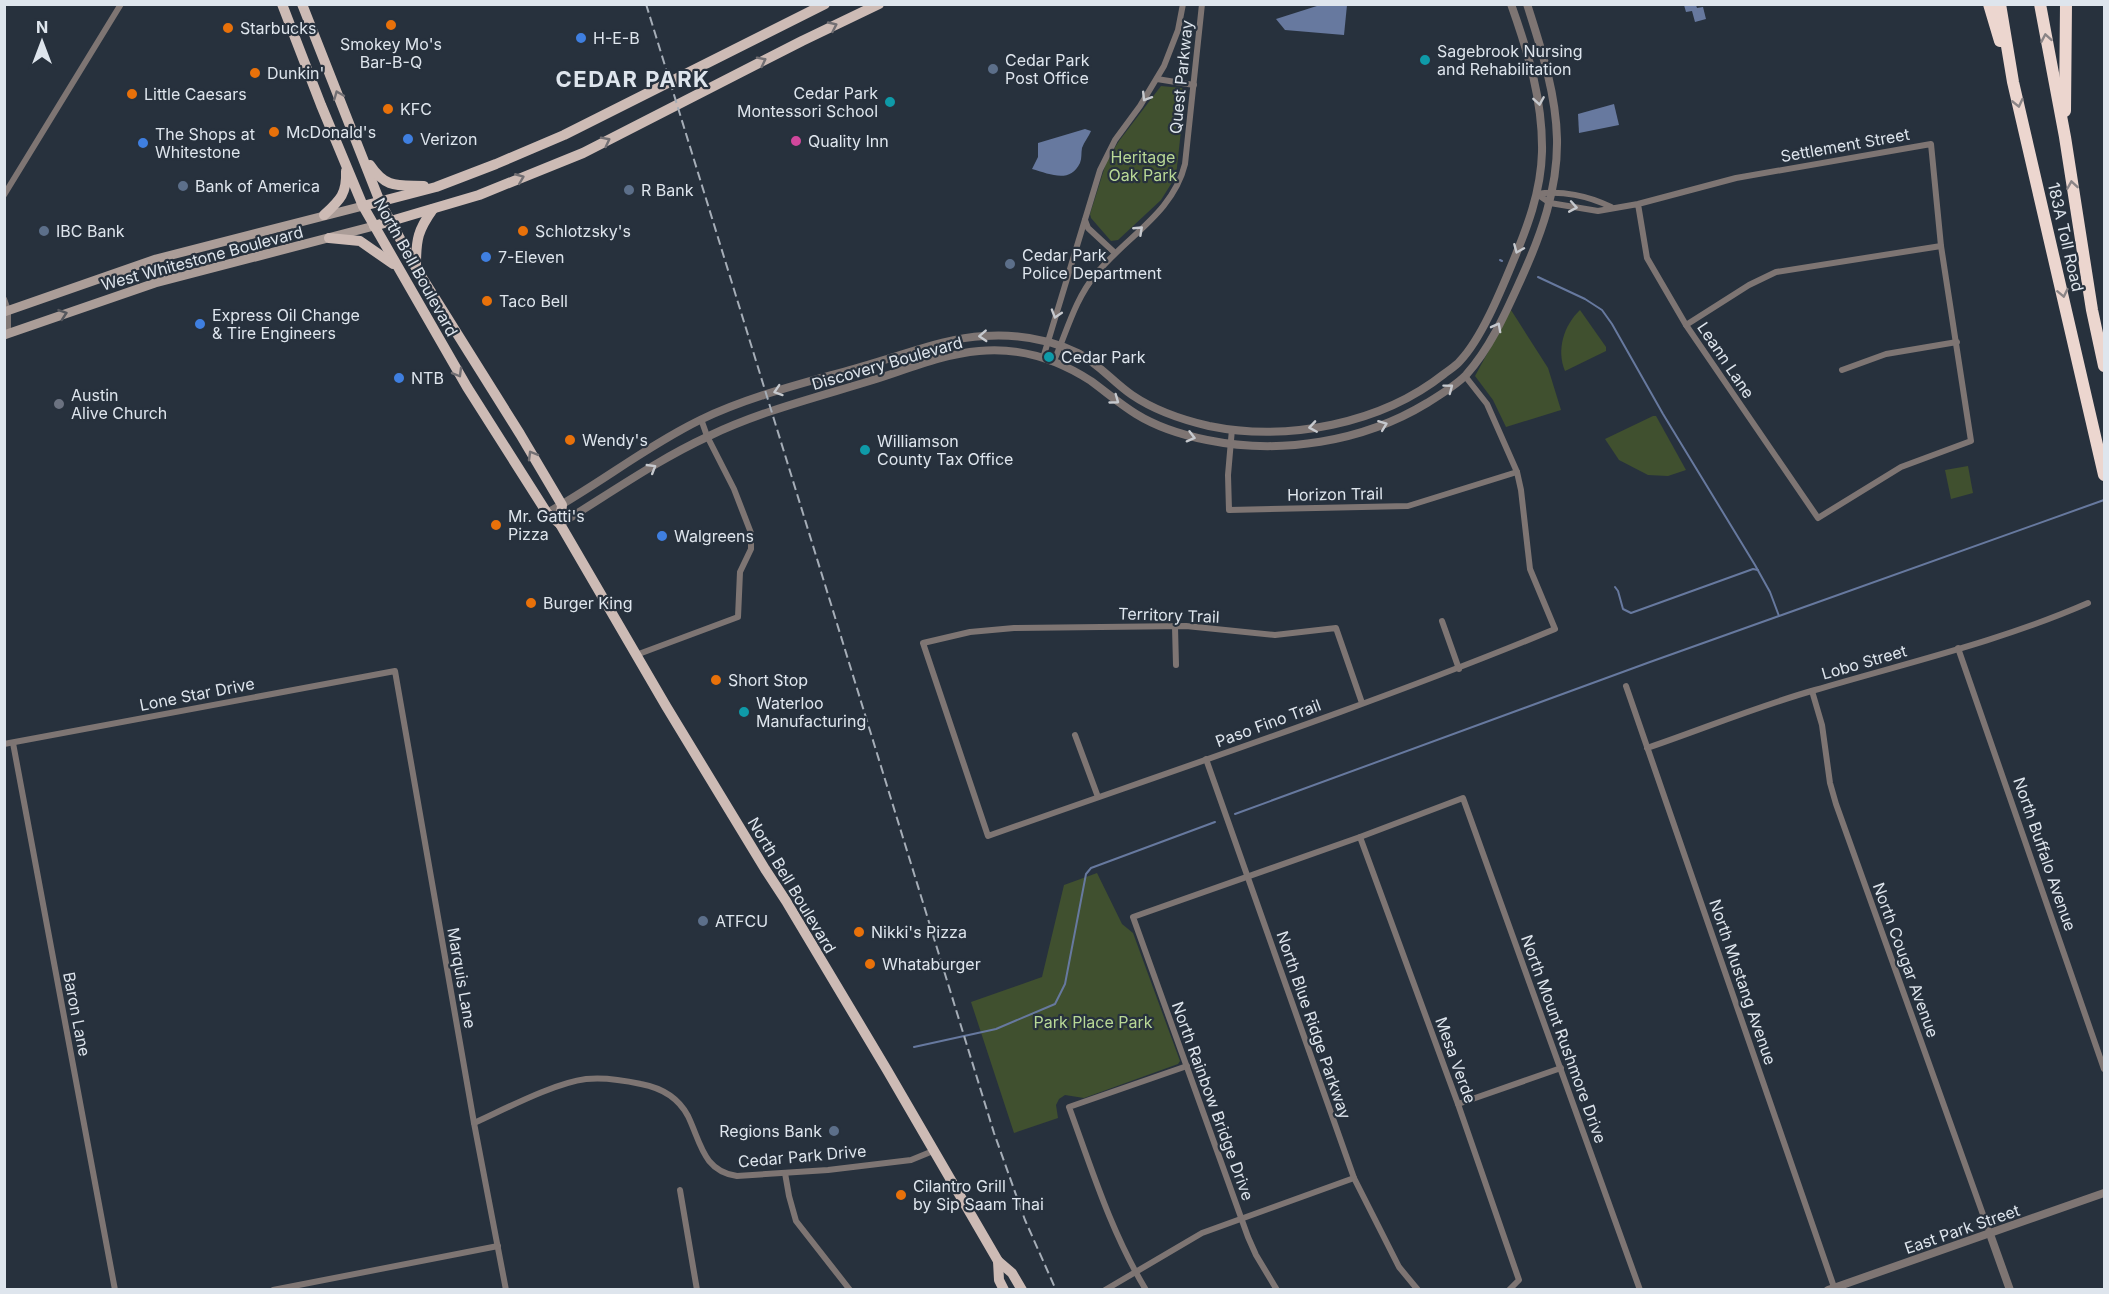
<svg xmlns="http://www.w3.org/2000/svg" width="2109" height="1294" font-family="Inter,sans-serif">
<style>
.green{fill:#40502f}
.water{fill:#67799f}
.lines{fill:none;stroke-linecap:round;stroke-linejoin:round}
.stream{stroke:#67799f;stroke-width:2}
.minor{stroke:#7e7573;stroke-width:6}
.tertiary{stroke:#7e7573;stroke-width:8}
.secondary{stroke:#ab9d98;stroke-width:9}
.primary{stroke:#cdbbb5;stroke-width:10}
.motorway{stroke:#ecd6cf;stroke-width:12}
.rail{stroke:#a5adb7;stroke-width:2;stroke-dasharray:9 4.5;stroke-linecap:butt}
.oneway{stroke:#726f73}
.oneway2{stroke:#8a8486}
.oneway3{stroke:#c6c9ce}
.oneway4{stroke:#55575d}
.food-dot{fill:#e8710a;stroke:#27313d;stroke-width:2}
.shop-dot{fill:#3f7fe0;stroke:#27313d;stroke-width:2}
.culture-dot{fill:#0f9aa8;stroke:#27313d;stroke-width:2}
.service-dot{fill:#5c6f8a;stroke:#27313d;stroke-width:2}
.hotel-dot{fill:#d1479c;stroke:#27313d;stroke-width:2}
.worship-dot{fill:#6b7280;stroke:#27313d;stroke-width:2}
.labels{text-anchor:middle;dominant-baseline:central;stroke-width:4.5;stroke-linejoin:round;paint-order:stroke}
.poi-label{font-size:16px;fill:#dee5ed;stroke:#27313d;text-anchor:start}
.street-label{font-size:16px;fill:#dee5ed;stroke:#27313d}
.park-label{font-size:16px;fill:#b8d896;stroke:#27313d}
.district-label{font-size:22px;font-weight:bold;letter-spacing:1.5px;fill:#dee5ed;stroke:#27313d}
</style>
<rect width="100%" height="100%" fill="#27313d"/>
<g class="green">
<path d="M1161 86 1182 88 1185 94 1176 176 1161 200 1118 240 1111 241 1091 218 1090 214 1107 160 1119 141Z"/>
<path d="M1511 310 1548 368 1561 410 1506 427 1493 400 1475 376Z"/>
<path d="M1580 310 1606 347V351L1565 371C1556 350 1564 325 1580 310Z"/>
<path d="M1653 416H1656L1686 470 1668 476 1648 475 1619 460 1605 439Z"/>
<path d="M1968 466 1973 493 1951 499 1945 470Z"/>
<path d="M1097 873 1122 924 1133 933 1180 1061 1178 1064 1084 1098 1065 1095 1059 1099 1056 1105 1058 1118 1014 1133 971 1002 1042 977 1064 885Z"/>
</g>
<g class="water">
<path d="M1320 5H1347L1344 35 1285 30 1276 19Z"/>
<path d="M1684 5H1696L1697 8 1703 7 1706 19 1695 22 1692 11 1686 12Z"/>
<path d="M1614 104 1619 125 1579 133 1578 114Z"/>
<path d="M1085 129 1091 131C1089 136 1084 142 1082 148 1081 153 1082 158 1080 163 1070 184 1050 174 1032 169L1038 157V143Z"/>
</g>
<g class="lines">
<g class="stream">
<path d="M1500 260 1502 261"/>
<path d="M1538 277 1585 299 1602 310 1612 324 1663 414 1755 565 1770 592 1779 616"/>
<path d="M1615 587 1618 591 1623 609 1631 613 1753 569 1758 570"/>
<path d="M1235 814 1650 662 2104 500"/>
<path d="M914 1047 996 1029 1055 1004 1065 984 1086 874 1091 868 1215 822"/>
</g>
<g class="minor">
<path d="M1157 79 1194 85"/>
<path d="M1537 194 1550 203 1598 211 1638 204 1736 178 1931 144 1941 246 1971 441 1901 467 1818 518 1686 325 1647 258 1638 204"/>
<path d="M1537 194C1561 190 1589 196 1611 207"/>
<path d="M4 195 121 4"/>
<path d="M1085 220 1088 228 1115 253"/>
<path d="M4 299 8 310V334"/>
<path d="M1686 325 1749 285 1776 272 1941 246"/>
<path d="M1043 358 1100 170 1115 140 1140 106 1164 66 1178 30 1183 4"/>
<path d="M1054 361C1067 331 1075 299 1096 274 1127 236 1173 213 1185 164L1202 4"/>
<path d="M1842 370 1886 354 1957 342"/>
<path d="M1232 429 1228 475 1229 510 1408 506 1517 472"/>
<path d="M1442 621 1459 669"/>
<path d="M1175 627 1176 665"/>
<path d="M1958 648 2104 1069"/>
<path d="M636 655 738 617 740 572 751 549V533L734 489 707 436 701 419"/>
<path d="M1626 686 1835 1290"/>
<path d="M1812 691 1822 725 1830 783 1836 804 1990 1234"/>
<path d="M1362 703 1336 628 1275 635 1186 626 1014 628 970 632 923 643 988 836C1177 769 1369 706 1555 629L1530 569 1521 490 1517 472 1487 404 1465 376"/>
<path d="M1075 735 1098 797"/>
<path d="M13 743 115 1290"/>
<path d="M4 744 395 671 474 1123 506 1290"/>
<path d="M1647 748C1703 729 1758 706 1815 690 1906 663 2001 641 2088 603"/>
<path d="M1206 759 1354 1178 1399 1267 1418 1290"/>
<path d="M1360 837 1458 1104 1519 1280 1509 1290"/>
<path d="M1458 1104 1561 1068"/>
<path d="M474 1123C505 1109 554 1083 586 1079 604 1077 623 1080 641 1084 662 1088 678 1097 688 1116 701 1143 703 1171 737 1176L828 1170 911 1160 933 1151"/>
<path d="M785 1173 789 1196 796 1221 850 1290"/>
<path d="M680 1190 697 1290"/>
<path d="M273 1290 498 1246"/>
<path d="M1105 1290 1202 1233 1354 1178"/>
<path d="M1146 1290C1111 1232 1092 1170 1069 1107L1187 1066"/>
<path d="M1277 1290 1256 1255 1248 1237 1133 917 1360 837 1463 798 1640 1290"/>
</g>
<g class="tertiary">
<path d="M547 513C599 484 647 446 700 420 756 393 818 380 877 362 912 352 947 338 984 336 1015 334 1049 339 1078 353 1099 364 1113 382 1132 395 1154 410 1183 420 1209 426 1287 442 1381 424 1444 374 1449 370 1456 366 1460 361 1481 339 1500 293 1512 264 1527 228 1541 192 1542 152 1543 101 1528 52 1511 4"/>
<path d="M560 524C609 494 657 460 709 436 761 411 818 397 873 380 908 369 943 354 979 351 1020 347 1057 359 1091 381 1106 392 1120 404 1136 414 1157 427 1182 435 1207 440 1280 455 1363 442 1427 403 1440 395 1455 386 1466 375 1491 347 1506 312 1521 279 1541 235 1558 189 1557 139 1556 93 1541 48 1527 4"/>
<path d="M1990 1234 2010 1290"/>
<path d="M1828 1290 2104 1193"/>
</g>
<g class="secondary">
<path d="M4 312 156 259 363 206"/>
<path d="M4 335 155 283 374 226"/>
</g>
<g class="primary">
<path d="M282 4 321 105 363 206 467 387 547 513 560 524 666 706 765 869 786 901 887 1070 998 1261 1012 1273 1022 1290"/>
<path d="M302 4 380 202 416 268 520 434 562 505 560 524"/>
<path d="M370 165C386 189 398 185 424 186"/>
<path d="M363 206 436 187 496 164 564 135 825 4"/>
<path d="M324 215C340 200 347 194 346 171"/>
<path d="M374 226 479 195 583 153 802 41 879 4"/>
<path d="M329 238 360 241 393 264"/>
<path d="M416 265C416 239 418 230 433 209"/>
<path d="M998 1261 999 1280 1004 1290"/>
</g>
<g class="motorway">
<path d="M1989 4 2000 41"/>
<path d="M2000 4 2013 82 2104 475"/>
<path d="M2040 4 2065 137 2092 310 2104 366"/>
<path d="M2065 111 2066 4"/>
</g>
<path class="rail" d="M646 4 994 1133 1025 1220 1056 1290"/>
</g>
<defs><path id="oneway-chevron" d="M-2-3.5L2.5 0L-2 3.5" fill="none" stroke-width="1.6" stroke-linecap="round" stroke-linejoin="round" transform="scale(1.5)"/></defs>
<g class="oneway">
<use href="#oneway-chevron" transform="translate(833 26) rotate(-25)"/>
<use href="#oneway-chevron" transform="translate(762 61) rotate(-27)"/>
<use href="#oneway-chevron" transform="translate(338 95) rotate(-112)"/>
<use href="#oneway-chevron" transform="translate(606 141) rotate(-27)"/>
<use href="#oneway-chevron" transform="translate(520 178) rotate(-22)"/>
<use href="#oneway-chevron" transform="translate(458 373) rotate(60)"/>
<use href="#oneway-chevron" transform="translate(532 455) rotate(-120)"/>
</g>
<g class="oneway2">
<use href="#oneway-chevron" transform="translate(2046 38) rotate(-100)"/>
<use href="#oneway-chevron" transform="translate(2018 103) rotate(77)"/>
<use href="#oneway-chevron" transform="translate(2072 185) rotate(-99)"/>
<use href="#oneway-chevron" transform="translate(2063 293) rotate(78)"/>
</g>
<g class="oneway3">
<use href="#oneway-chevron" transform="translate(1146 97) rotate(122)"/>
<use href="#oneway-chevron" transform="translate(1539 101) rotate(81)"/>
<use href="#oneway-chevron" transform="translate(1573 207) rotate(10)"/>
<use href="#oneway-chevron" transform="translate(1139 230) rotate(-43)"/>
<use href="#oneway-chevron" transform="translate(1518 249) rotate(113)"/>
<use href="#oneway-chevron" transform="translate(1056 314) rotate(107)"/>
<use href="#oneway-chevron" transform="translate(1497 327) rotate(-62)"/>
<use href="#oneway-chevron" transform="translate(983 336) rotate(177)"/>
<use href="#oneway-chevron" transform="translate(1449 388) rotate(-37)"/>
<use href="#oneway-chevron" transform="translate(778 391) rotate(162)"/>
<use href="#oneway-chevron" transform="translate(1115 400) rotate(36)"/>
<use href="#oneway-chevron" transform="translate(1383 425) rotate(-21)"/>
<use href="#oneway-chevron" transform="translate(1313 427) rotate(171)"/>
<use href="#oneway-chevron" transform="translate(1191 437) rotate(15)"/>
<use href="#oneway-chevron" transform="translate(652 468) rotate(-31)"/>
</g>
<use class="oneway4" href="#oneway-chevron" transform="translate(63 314) rotate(-19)"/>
<g class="food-dot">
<circle cx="391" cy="25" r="6"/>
<circle cx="228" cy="28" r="6"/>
<circle cx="255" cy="73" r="6"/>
<circle cx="132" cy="94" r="6"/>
<circle cx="388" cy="109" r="6"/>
<circle cx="274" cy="132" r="6"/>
<circle cx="523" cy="231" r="6"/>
<circle cx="487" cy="301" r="6"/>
<circle cx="570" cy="440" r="6"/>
<circle cx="496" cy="525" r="6"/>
<circle cx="531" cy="603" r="6"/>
<circle cx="716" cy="680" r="6"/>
<circle cx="859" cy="932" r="6"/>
<circle cx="870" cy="964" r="6"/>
<circle cx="901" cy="1195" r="6"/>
</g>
<g class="shop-dot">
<circle cx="581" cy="38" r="6"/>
<circle cx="408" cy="139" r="6"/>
<circle cx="143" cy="143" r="6"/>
<circle cx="486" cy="257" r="6"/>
<circle cx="200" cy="324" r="6"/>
<circle cx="399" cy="378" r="6"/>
<circle cx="662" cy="536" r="6"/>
</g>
<g class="culture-dot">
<circle cx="1425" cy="60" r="6"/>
<circle cx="890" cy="102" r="6"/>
<circle cx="1049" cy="357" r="6"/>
<circle cx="865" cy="450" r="6"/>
<circle cx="744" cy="712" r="6"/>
</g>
<g class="service-dot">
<circle cx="993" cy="69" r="6"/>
<circle cx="183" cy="186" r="6"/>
<circle cx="629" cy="190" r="6"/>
<circle cx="44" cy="231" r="6"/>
<circle cx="1010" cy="264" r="6"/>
<circle cx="703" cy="921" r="6"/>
<circle cx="834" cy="1131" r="6"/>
</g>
<circle class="hotel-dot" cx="796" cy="141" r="6"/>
<circle class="worship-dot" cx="59" cy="404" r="6"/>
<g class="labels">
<g class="poi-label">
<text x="240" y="28">Starbucks</text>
<text x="593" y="38">H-E-B</text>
<text x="391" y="44" text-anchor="middle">Smokey Mo's<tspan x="391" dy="18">Bar-B-Q</tspan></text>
<text x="1437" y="51">Sagebrook Nursing<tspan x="1437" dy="18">and Rehabilitation</tspan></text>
<text x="1005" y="60">Cedar Park<tspan x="1005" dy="18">Post Office</tspan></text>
<text x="267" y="73">Dunkin'</text>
<text x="878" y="93" text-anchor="end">Cedar Park<tspan x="878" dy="18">Montessori School</tspan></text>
<text x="144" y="94">Little Caesars</text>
<text x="400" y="109">KFC</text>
<text x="286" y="132">McDonald's</text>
<text x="155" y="134">The Shops at<tspan x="155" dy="18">Whitestone</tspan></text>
<text x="420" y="139">Verizon</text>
<text x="808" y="141">Quality Inn</text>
<text x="195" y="186">Bank of America</text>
<text x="641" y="190">R Bank</text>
<text x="56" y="231">IBC Bank</text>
<text x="535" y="231">Schlotzsky's</text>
<text x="1022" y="255">Cedar Park<tspan x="1022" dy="18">Police Department</tspan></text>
<text x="498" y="257">7-Eleven</text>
<text x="499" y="301">Taco Bell</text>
<text x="212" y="315">Express Oil Change<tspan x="212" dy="18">&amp; Tire Engineers</tspan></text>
<text x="1061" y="357">Cedar Park</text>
<text x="411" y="378">NTB</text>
<text x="71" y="395">Austin<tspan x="71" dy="18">Alive Church</tspan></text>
<text x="582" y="440">Wendy's</text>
<text x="877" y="441">Williamson<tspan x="877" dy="18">County Tax Office</tspan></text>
<text x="508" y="516">Mr. Gatti's<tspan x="508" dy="18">Pizza</tspan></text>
<text x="674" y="536">Walgreens</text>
<text x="543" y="603">Burger King</text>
<text x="728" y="680">Short Stop</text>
<text x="756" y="703">Waterloo<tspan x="756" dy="18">Manufacturing</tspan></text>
<text x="715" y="921">ATFCU</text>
<text x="871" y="932">Nikki's Pizza</text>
<text x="882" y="964">Whataburger</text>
<text x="822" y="1131" text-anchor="end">Regions Bank</text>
<text x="913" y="1186">Cilantro Grill<tspan x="913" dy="18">by Sip Saam Thai</tspan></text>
</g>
<g class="street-label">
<text transform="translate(1181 77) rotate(-84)">Quest Parkway</text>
<text transform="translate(1845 145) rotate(-10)">Settlement Street</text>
<text transform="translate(2066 237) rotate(77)">183A Toll Road</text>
<text transform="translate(202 258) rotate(-15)">West Whitestone Boulevard</text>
<text transform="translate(416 267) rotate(61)">North Bell Boulevard</text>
<text transform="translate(1726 360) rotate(56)">Leann Lane</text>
<text transform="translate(887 363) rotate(-16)">Discovery Boulevard</text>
<text transform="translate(1335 494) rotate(-1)">Horizon Trail</text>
<text transform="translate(1169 615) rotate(2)">Territory Trail</text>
<text transform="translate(1864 662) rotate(-16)">Lobo Street</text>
<text transform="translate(197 694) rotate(-11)">Lone Star Drive</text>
<text transform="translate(1268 723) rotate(-20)">Paso Fino Trail</text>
<text transform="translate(2045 854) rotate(71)">North Buffalo Avenue</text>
<text transform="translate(792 885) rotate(59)">North Bell Boulevard</text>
<text transform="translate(1906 960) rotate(70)">North Cougar Avenue</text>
<text transform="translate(462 978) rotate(80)">Marquis Lane</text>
<text transform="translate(1743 982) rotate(71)">North Mustang Avenue</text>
<text transform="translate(77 1014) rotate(79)">Baron Lane</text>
<text transform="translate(1314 1025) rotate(71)">North Blue Ridge Parkway</text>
<text transform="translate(1564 1039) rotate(70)">North Mount Rushmore Drive</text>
<text transform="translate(1456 1060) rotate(70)">Mesa Verde</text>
<text transform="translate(1213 1101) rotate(70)">North Rainbow Bridge Drive</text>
<text transform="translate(802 1156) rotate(-5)">Cedar Park Drive</text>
<text transform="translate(1962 1229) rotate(-19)">East Park Street</text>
</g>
<g class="park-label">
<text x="1143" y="157">Heritage<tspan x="1143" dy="18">Oak Park</tspan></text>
<text x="1093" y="1022">Park Place Park</text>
</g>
<g class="district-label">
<text x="633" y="79">CEDAR PARK</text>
</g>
</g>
<rect width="2109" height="1294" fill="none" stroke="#dee5ed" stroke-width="12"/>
<g transform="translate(42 42)" stroke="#27313d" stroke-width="4.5" paint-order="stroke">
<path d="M0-4.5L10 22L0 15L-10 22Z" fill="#dee5ed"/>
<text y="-9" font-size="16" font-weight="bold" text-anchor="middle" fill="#dee5ed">N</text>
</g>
</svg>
